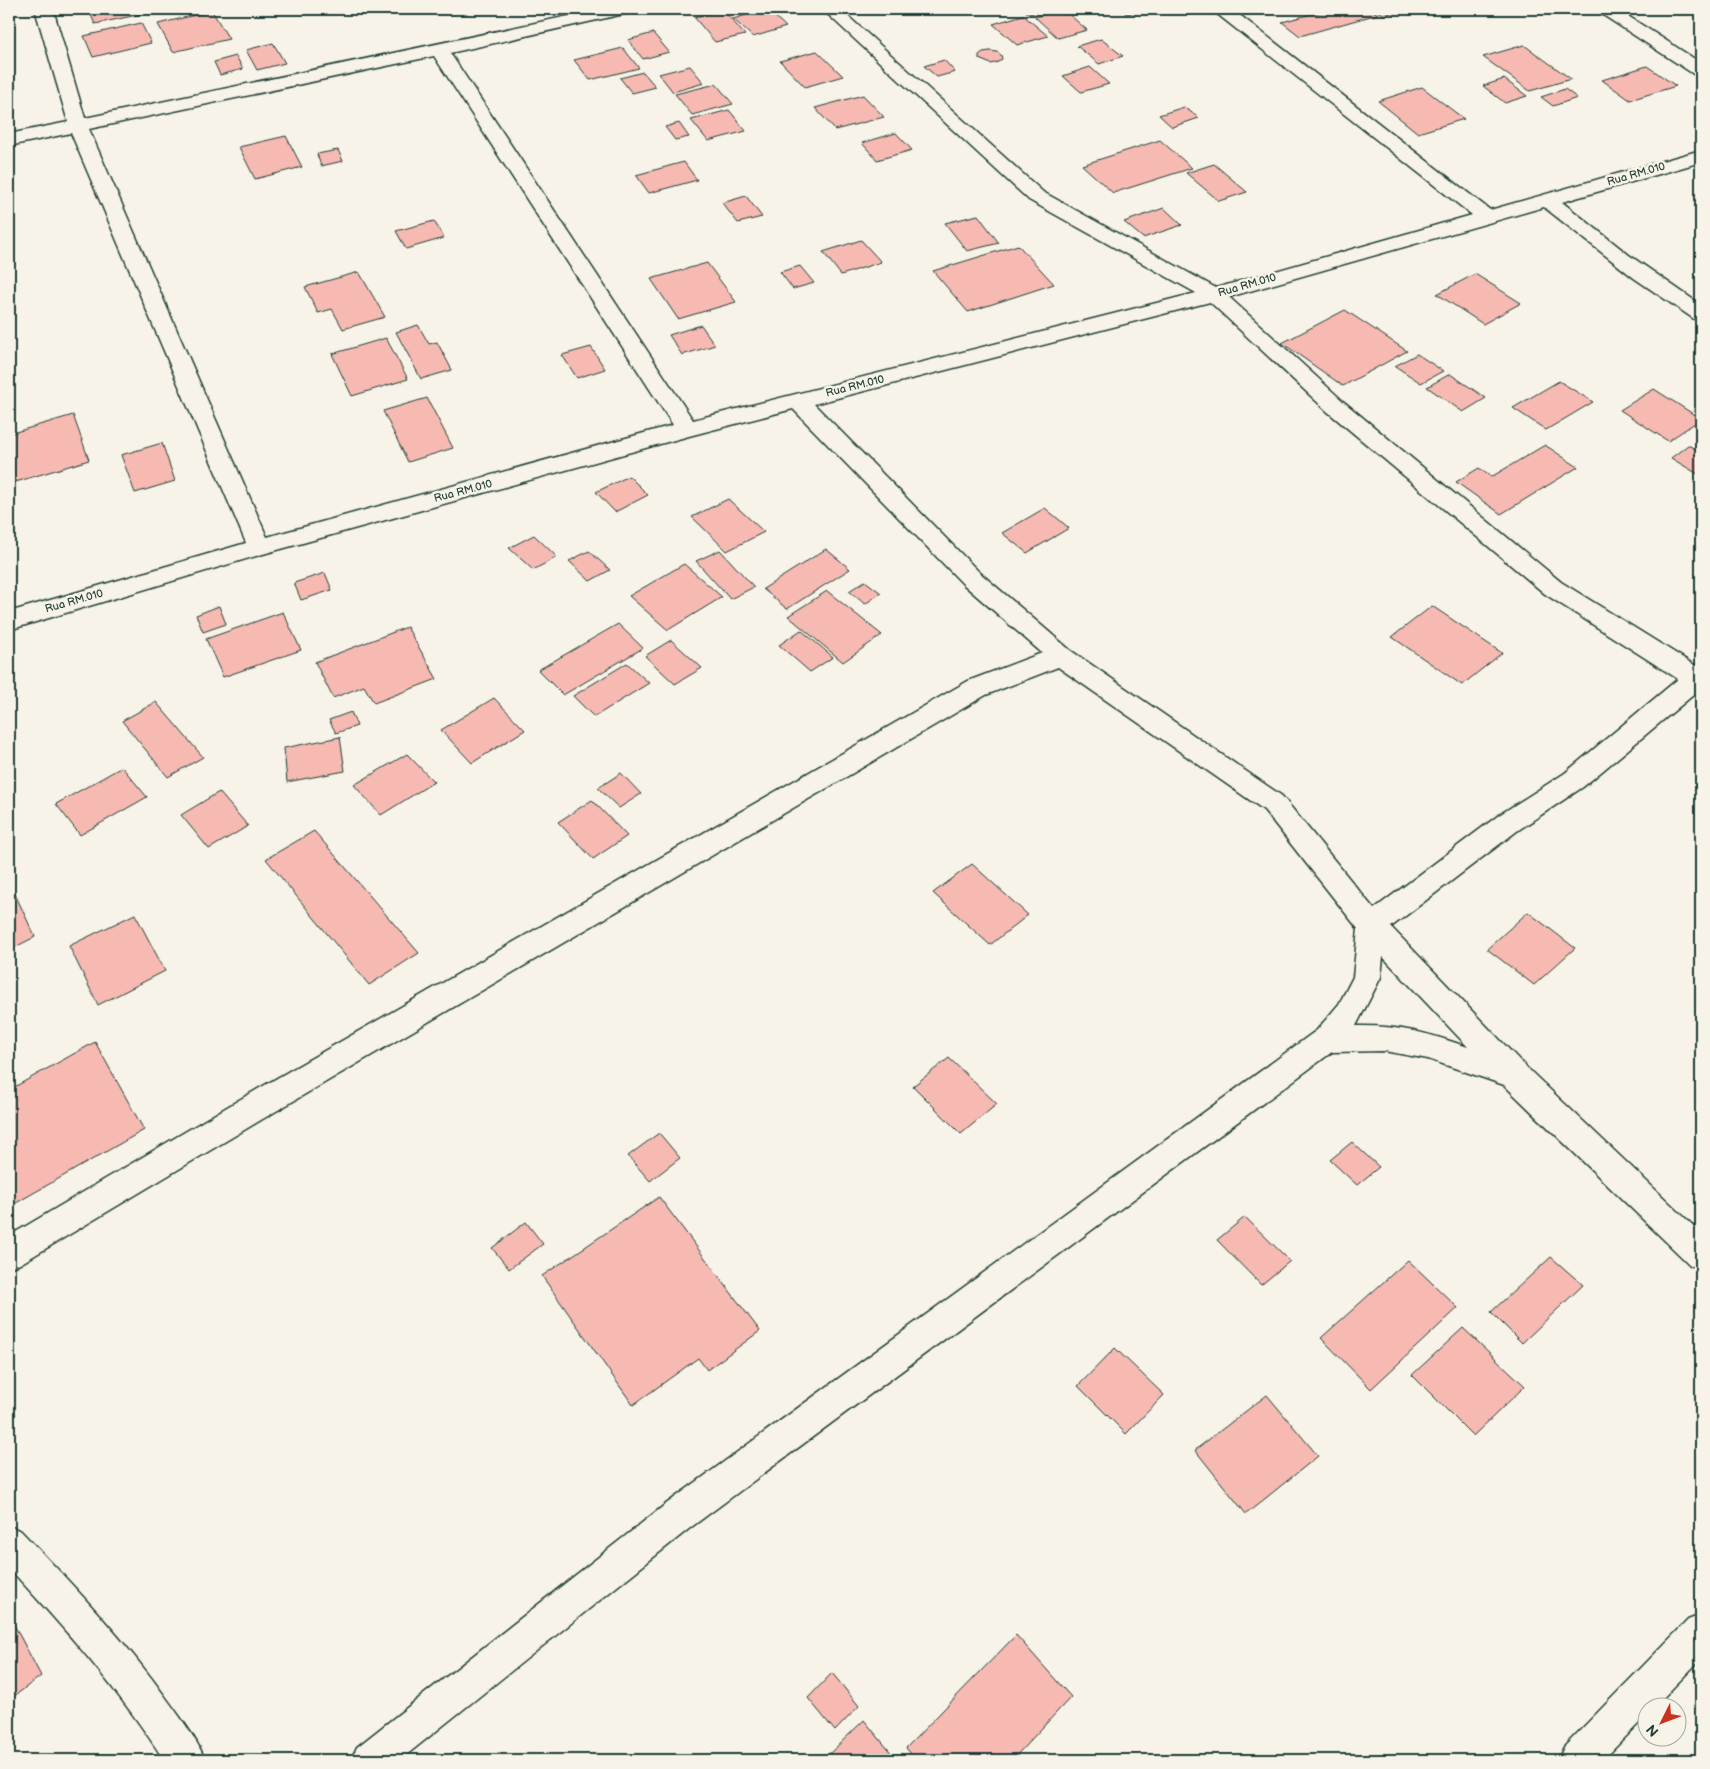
<svg xmlns="http://www.w3.org/2000/svg" width="1710" height="1769" font-family="'Balsamiq Sans',sans-serif">
<style>
.building{fill:#f6bab2;stroke:#1f3d34}
.lines{fill:none;stroke-linecap:round;stroke-linejoin:round}
.minor-casing{stroke:#1f3d34;stroke-width:3}
.minor{fill:#f7f3e8;fill-rule:evenodd}
.labels{text-anchor:middle;dominant-baseline:central;stroke-width:5;stroke-linejoin:round;paint-order:stroke}
.far-street-label{font-size:11px;fill:#1f3d34;stroke:#f7f3e8}
</style>
<rect width="100%" height="100%" fill="#f7f3e8"/>
<filter id="ink" filterUnits="userSpaceOnUse"><feTurbulence type="fractalNoise" baseFrequency=".02" numOctaves="2"/><feDisplacementMap in="SourceGraphic" scale="10" xChannelSelector="R" yChannelSelector="G"/><feConvolveMatrix kernelMatrix="1 2 1 2 8 2 1 2 1" color-interpolation-filters="sRGB"/></filter>
<g filter="url(#ink)">
<g class="building">
<path d="M109 9H155L156 11 95 24 90 13Z"/>
<path d="M767 9 786 27 753 37 733 19Z"/>
<path d="M1023 9H1050L1029 14Z"/>
<path d="M1063 9 1087 30 1058 38 1035 17Z"/>
<path d="M1121 9H1153L1126 14Z"/>
<path d="M1330 9H1370L1378 14 1300 36 1282 22Z"/>
<path d="M1375 9H1406L1384 15Z"/>
<path d="M723 10 745 35 715 42 694 17Z"/>
<path d="M212 11 229 39 173 52 158 24Z"/>
<path d="M1023 15 1048 36 1017 45 993 24Z"/>
<path d="M141 23 151 43 93 57 84 36Z"/>
<path d="M653 33 669 52 643 59 628 40Z"/>
<path d="M1101 39 1123 56 1099 64 1077 46Z"/>
<path d="M273 43 285 63 257 70 246 50Z"/>
<path d="M1524 45 1571 79 1530 91 1483 57Z"/>
<path d="M623 48 639 68 590 80 574 60Z"/>
<path d="M817 51 843 76 805 87 780 61Z"/>
<path d="M990 51 997 52 1001 55 1002 59 998 62 991 64 979 59V55L983 52Z"/>
<path d="M236 56 243 69 220 75 214 62Z"/>
<path d="M944 60 955 72 937 77 924 66Z"/>
<path d="M690 66 704 83 673 92 659 74Z"/>
<path d="M1647 66 1676 86 1630 100 1602 80Z"/>
<path d="M1090 67 1109 84 1081 92 1063 76Z"/>
<path d="M643 72 656 87 632 93 620 78Z"/>
<path d="M1504 79 1527 96 1505 103 1483 86Z"/>
<path d="M716 84 733 104 692 115 675 94Z"/>
<path d="M1422 87 1464 119 1418 133 1378 101Z"/>
<path d="M1565 89 1577 98 1553 106 1541 97Z"/>
<path d="M863 95 884 117 835 130 815 108Z"/>
<path d="M1184 107 1199 118 1172 127 1159 115Z"/>
<path d="M729 110 746 131 708 141 691 120Z"/>
<path d="M679 123 689 137 675 140 665 127Z"/>
<path d="M896 133 912 150 877 160 862 143Z"/>
<path d="M286 136 302 167 255 179 239 147Z"/>
<path d="M1160 140 1192 168 1113 193 1082 165Z"/>
<path d="M338 150 343 161 321 166 317 154Z"/>
<path d="M684 162 697 180 649 193 636 175Z"/>
<path d="M1214 164 1247 192 1219 201 1186 173Z"/>
<path d="M746 196 762 217 738 223 722 203Z"/>
<path d="M1164 208 1182 225 1143 238 1124 222Z"/>
<path d="M978 215 999 243 967 251 945 223Z"/>
<path d="M434 221 444 238 406 249 396 231Z"/>
<path d="M861 240 881 262 841 275 823 252Z"/>
<path d="M1018 245 1054 284 968 312 933 271Z"/>
<path d="M707 263 736 302 678 319 651 279Z"/>
<path d="M800 266 814 283 793 289 780 272Z"/>
<path d="M359 272 385 317 343 329 332 309 318 313 305 287Z"/>
<path d="M1475 274 1521 303 1483 324 1437 294Z"/>
<path d="M1345 310 1407 351 1343 386 1282 343Z"/>
<path d="M418 325 429 344 437 342 452 370 421 379 396 332Z"/>
<path d="M701 325 715 345 682 355 669 335Z"/>
<path d="M386 338 408 379 352 396 332 354Z"/>
<path d="M591 347 605 369 577 378 562 355Z"/>
<path d="M1417 354 1443 371 1421 383 1395 366Z"/>
<path d="M1450 374 1486 398 1463 412 1427 387Z"/>
<path d="M1559 381 1593 402 1546 430 1513 408Z"/>
<path d="M1654 389 1701 419 1668 441 1620 410Z"/>
<path d="M427 398 453 448 408 462 383 411Z"/>
<path d="M73 415 89 460 9 484V434Z"/>
<path d="M162 443 175 481 135 493 121 455Z"/>
<path d="M1545 445 1578 467 1501 514 1456 482 1479 468 1491 477Z"/>
<path d="M1688 445 1701 452V476L1671 458Z"/>
<path d="M629 476 648 495 615 512 596 492Z"/>
<path d="M728 499 764 532 727 551 692 517Z"/>
<path d="M1045 508 1069 528 1027 553 1002 533Z"/>
<path d="M534 535 557 557 533 570 509 548Z"/>
<path d="M826 549 850 569 787 609 763 589Z"/>
<path d="M720 550 754 587 730 599 696 561Z"/>
<path d="M589 551 610 570 590 581 569 561Z"/>
<path d="M684 564 722 597 668 630 629 596Z"/>
<path d="M325 573 332 590 301 600 294 583Z"/>
<path d="M865 581 881 593 865 604 849 591Z"/>
<path d="M827 591 882 635 843 662 788 616Z"/>
<path d="M219 606 226 624 203 632 196 615Z"/>
<path d="M1432 606 1502 653 1462 685 1392 637Z"/>
<path d="M283 612 301 650 223 677 206 639Z"/>
<path d="M618 624 643 648 563 695 538 670Z"/>
<path d="M407 627 437 679 374 703 364 686 333 698 315 662Z"/>
<path d="M801 630 833 657 810 672 779 645Z"/>
<path d="M671 640 702 668 675 684 645 656Z"/>
<path d="M627 663 649 683 594 717 573 696Z"/>
<path d="M494 698 525 730 472 763 441 730Z"/>
<path d="M156 702 203 757 168 777 122 721Z"/>
<path d="M351 712 357 726 336 733 329 720Z"/>
<path d="M340 737 345 771 287 782 284 748Z"/>
<path d="M407 754 434 782 381 815 354 785Z"/>
<path d="M122 767 147 797 80 835 56 804Z"/>
<path d="M621 773 641 794 619 808 598 788Z"/>
<path d="M219 792 248 826 209 849 181 815Z"/>
<path d="M592 800 627 836 593 859 558 822Z"/>
<path d="M314 831 419 953 369 985 266 859Z"/>
<path d="M972 864 1028 915 990 945 933 893Z"/>
<path d="M9 881 35 937 9 950Z"/>
<path d="M1528 912 1575 948 1534 985 1487 949Z"/>
<path d="M135 914 165 971 98 1005 69 946Z"/>
<path d="M95 1042 144 1130 9 1207V1090Z"/>
<path d="M949 1058 997 1104 961 1134 913 1086Z"/>
<path d="M659 1133 680 1158 650 1181 628 1156Z"/>
<path d="M1352 1142 1379 1167 1357 1185 1330 1160Z"/>
<path d="M659 1197 760 1331 707 1370 698 1358 633 1405 542 1276Z"/>
<path d="M1245 1217 1290 1261 1261 1285 1217 1240Z"/>
<path d="M526 1222 543 1244 509 1269 492 1248Z"/>
<path d="M1551 1257 1583 1285 1522 1343 1491 1312Z"/>
<path d="M1408 1260 1458 1308 1371 1389 1321 1338Z"/>
<path d="M1463 1328 1525 1386 1473 1436 1412 1375Z"/>
<path d="M1115 1348 1164 1395 1126 1434 1078 1386Z"/>
<path d="M1267 1395 1318 1456 1246 1514 1195 1450Z"/>
<path d="M11 1619 41 1676 9 1700V1620Z"/>
<path d="M1016 1635 1071 1697 1012 1760H916L906 1748Z"/>
<path d="M832 1673 859 1706 835 1731 808 1698Z"/>
<path d="M864 1720 897 1760H823Z"/>
</g>
<g class="lines">
<defs>
<g id="minor">
<path d="M35 9H53L85 118 602 9H632L630 13 624 14 450 53 693 420 1196 293 1029 200 822 9H840L1043 192 1216 288 1472 215 1216 13 1214 9H1232L1490 210 1701 150V162L1562 202 1629 255 1701 305V320L1694 319 1634 278 1544 207 1229 297 1344 402 1561 582 1696 666 1701 665V691H1698L1583 787 1517 831 1391 927 1525 1066 1701 1233V1269L1690 1265 1504 1085 1428 1059 1384 1051 1332 1052 690 1528 400 1760H351L357 1747 666 1504 1317 1030 1339 1004 1353 977 1358 929 1264 810 1058 667 986 695 261 1120 20 1264 9 1268V1236L239 1100 968 681 1042 653 963 584 793 409 689 436 263 554 9 630V612L246 543 71 133 9 146V134L68 122ZM434 56 673 425 267 537 89 129ZM1210 302 1328 412 1545 594 1678 679 1565 773 1499 815 1374 909 1282 796 1070 650 979 572 814 404ZM1383 957 1468 1047C1429 1033 1398 1025 1356 1026L1381 977Z"/>
<path d="M1597 9H1617L1701 63V76L1695 75 1600 13Z"/>
<path d="M9 1526 21 1531C73 1585 125 1640 169 1702 182 1720 197 1739 205 1760H164C120 1691 65 1629 9 1568Z"/>
<path d="M1701 1615V1659L1655 1706H1648V1714L1603 1760H1558L1564 1747 1688 1620Z"/>
</g>
</defs>
<use href="#minor" class="minor-casing"/>
<use href="#minor" class="minor"/>
</g>
</g>
<g class="labels">
<g class="far-street-label">
<text transform="translate(1636 174) rotate(-16)">Rua RM.010</text>
<text transform="translate(1247 285) rotate(-16)">Rua RM.010</text>
<text transform="translate(855 386) rotate(-14)">Rua RM.010</text>
<text transform="translate(463 491) rotate(-15)">Rua RM.010</text>
<text transform="translate(74 601) rotate(-16)">Rua RM.010</text>
</g>
</g>
<rect width="1710" height="1769" fill="none" stroke="#f7f3e8" stroke-width="30"/>
<rect x="15" y="15" width="1680" height="1739" fill="none" stroke="#1f3d34" stroke-width="2" filter="url(#ink)"/>
<g transform="translate(1662 1722) rotate(228)"><circle r="24" fill="#f7f3e8" stroke="#a1aaa0"/>
<path d="M0-4L9 19L0 12L-9 19Z" fill="#c8321e"/>
<text y="-8" font-size="14" font-weight="bold" text-anchor="middle" fill="#1f3d34">N</text>
</g>
</svg>
